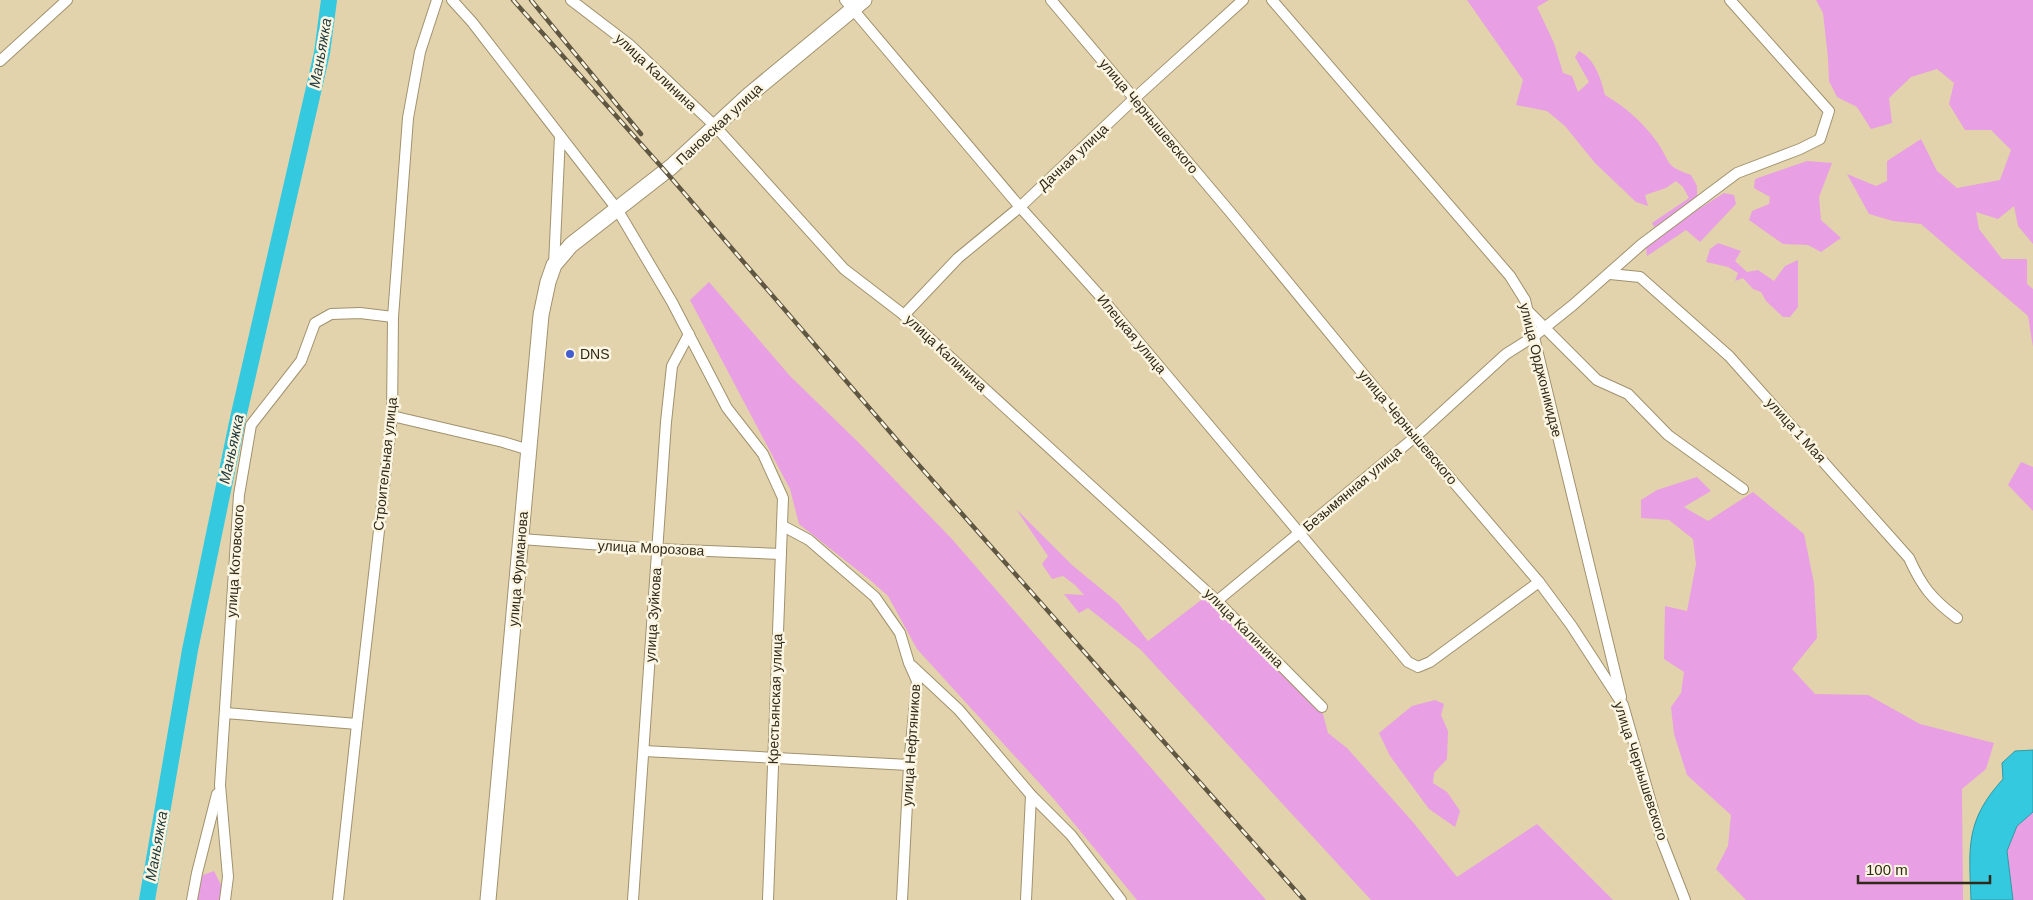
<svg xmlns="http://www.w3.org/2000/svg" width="2033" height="900" font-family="Arial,sans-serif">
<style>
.green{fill:#e89fe3}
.water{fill:#34c9df;stroke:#3299a4}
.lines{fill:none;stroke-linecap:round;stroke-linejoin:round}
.river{stroke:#34c9df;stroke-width:16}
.street-casing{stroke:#a0926d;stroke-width:12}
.secondary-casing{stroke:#a0926d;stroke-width:17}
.street{stroke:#fff;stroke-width:10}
.secondary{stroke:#fff;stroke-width:15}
.rail-casing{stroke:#605742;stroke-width:4.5}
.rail{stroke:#fcf5e1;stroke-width:2.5;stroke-dasharray:8;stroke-linecap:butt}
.poi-dot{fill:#435ed1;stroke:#fcf5e1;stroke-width:2}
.labels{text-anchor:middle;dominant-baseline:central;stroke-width:5;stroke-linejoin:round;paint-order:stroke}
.street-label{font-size:14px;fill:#2f291a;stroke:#fcf5e1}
.poi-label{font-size:14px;fill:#2f291a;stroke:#fcf5e1;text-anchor:start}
.water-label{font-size:15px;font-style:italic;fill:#1b393e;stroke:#fcf5e1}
</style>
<rect width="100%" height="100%" fill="#e2d3ad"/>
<g class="green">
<path d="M1467 0H1549L1537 7 1554 43 1563 73 1572 76 1578 92 1589 82 1575 57 1579 51C1595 59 1601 79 1605 95 1625 107 1643 122 1657 142 1671 162 1664 166 1691 175L1697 186V196L1685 209 1654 227 1652 223 1689 198 1683 187 1676 181 1666 188 1645 195 1648 206 1636 202 1595 163 1565 126 1547 111 1516 105 1523 80Z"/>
<path d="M1816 0H2033V244L2018 226 2014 206 1998 219 1976 212 1979 229 2002 259H2027V284L2033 289V347L2028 316 1921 224 1893 221 1869 214 1847 174 1876 186 1887 181V161L1921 139 1937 171 1957 188 2000 180 2011 150 1991 130H1965L1949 104 1954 83 1937 69 1911 77 1889 98 1892 123 1871 129 1857 107 1837 97 1829 81 1828 58 1823 13Z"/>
<path d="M1807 161 1832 163 1819 197 1821 220 1841 238 1821 252 1808 245 1783 244 1749 220 1752 211 1769 204 1770 197 1754 188 1755 179Z"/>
<path d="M1724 193 1734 195 1736 204 1700 242 1686 230 1647 256 1646 248 1683 219Z"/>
<path d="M1718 243 1741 251 1735 261 1747 272 1758 270 1774 281 1785 266 1798 260V307L1790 317H1783L1766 301 1761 292 1753 289 1743 278 1735 281 1738 273 1728 267 1706 262 1710 249Z"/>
<path d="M709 282 790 376 858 442 951 538 1266 900H1137L1053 798 917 649 888 596 870 580 799 524 790 489 690 300Z"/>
<path d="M2021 462 2033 467V511L2008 485Z"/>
<path d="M1697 477 1711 491 1684 507 1708 521 1753 492 1804 534 1814 583 1817 638 1792 669 1815 694 1868 695 1920 724 1994 743 1986 769 1962 789 1963 900H1746L1716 869 1728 846 1731 815 1687 775 1674 734 1671 707 1681 693 1684 672 1664 659 1665 606 1687 611 1696 564 1693 539 1669 520 1641 518V500L1657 490Z"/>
<path d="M1016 509 1072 565 1118 603 1148 641 1205 597 1323 714 1328 733 1347 748 1412 821 1457 877 1537 824 1613 900H1371L1141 650 1088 608 1079 613 1064 594 1084 595 1075 585 1063 576 1052 579 1042 564 1048 556Z"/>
<path d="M1435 700 1444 704 1441 715 1448 731 1447 759 1434 773 1433 783 1447 792 1460 811 1455 827 1429 809 1390 756 1379 733 1412 706Z"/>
<path d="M2033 812V900H2013L2007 851 2017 826Z"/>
<path d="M214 871 224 891 222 900H196V893L203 875Z"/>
</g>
<path class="water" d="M2033 750V812L2017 826 2007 851 2013 900H1971C1969 847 1965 821 2003 779L2002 763 2015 751Z"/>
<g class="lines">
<path class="river" d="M147 900 190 650 238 418 322 53 329 0"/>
<defs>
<g id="street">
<path d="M452 0 472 22 617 209 672 302 727 408 763 454 783 498 768 900"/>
<path d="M571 0 630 45 715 126 844 269 904 315 1217 601 1322 707"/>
<path d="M845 0 1020 207 1100 296 1408 662 1418 667 1430 662 1539 582"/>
<path d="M1051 0 1231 213 1415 437 1539 582 1571 625 1623 705 1662 841 1685 900"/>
<path d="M1272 0 1510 276 1525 300 1621 697"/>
<path d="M0 61 67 0"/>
<path d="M554 265 560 136"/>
<path d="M1610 274 1640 277 1729 356 1909 558C1922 587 1932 599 1957 618"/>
<path d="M1528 311 1597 380 1628 394 1668 435 1743 489"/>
<path d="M904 315 958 258 1020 207 1135 98 1243 0"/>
<path d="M392 416 503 442 529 450"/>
<path d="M783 526 809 540 875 597 900 633 909 663 917 681 909 765 902 900"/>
<path d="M521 539 658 549 781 554"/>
<path d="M1217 601 1415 437 1506 354 1533 337 1573 305 1642 244 1737 173 1800 149 1820 139 1829 111 1730 0"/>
<path d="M912 666 959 710 1031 795 1071 835 1121 900"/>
<path d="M225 713 357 724"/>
<path d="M644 751 909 765"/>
<path d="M192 900 197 873 217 794"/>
<path d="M225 900 228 877 220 785 239 495 251 425 301 361 315 323 331 314 360 313 393 317"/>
<path d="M338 900 357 724 392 416 393 317 408 118 420 52 437 0"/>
<path d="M633 900 666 422 672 366 689 334"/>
<path d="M1026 900 1031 795"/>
</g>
<path id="secondary" d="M488 900 541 315 548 282 554 265 571 245 671 167 749 95 864 0"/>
</defs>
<use href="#street" class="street-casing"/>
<use href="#secondary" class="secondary-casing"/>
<use href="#street" class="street"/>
<use href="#secondary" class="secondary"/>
<defs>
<g id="rail">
<path d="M513 0 666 172 909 454 1304 900"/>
<path d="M531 0 641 134"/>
</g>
</defs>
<use href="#rail" class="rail-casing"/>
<use href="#rail" class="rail"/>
</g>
<circle class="poi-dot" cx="570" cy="354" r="5"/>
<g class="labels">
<g class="street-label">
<text transform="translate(656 72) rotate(43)">улица Калинина</text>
<text transform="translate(1149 116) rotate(50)">улица Чернышевского</text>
<text transform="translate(719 124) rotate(-43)">Пановская улица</text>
<text transform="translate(1073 157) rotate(-43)">Дачная улица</text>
<text transform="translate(1132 334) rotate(50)">Илецкая улица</text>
<text transform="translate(946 353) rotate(43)">улица Калинина</text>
<text transform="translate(1541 370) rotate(76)">улица Орджоникидзе</text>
<text transform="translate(1408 427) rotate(50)">улица Чернышевского</text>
<text transform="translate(1796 430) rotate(48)">улица 1 Мая</text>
<text transform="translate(385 464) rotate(-84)">Строительная улица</text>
<text transform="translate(1352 489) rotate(-40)">Безымянная улица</text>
<text transform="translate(651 548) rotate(3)">улица Морозова</text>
<text transform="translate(235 561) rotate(-86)">улица Котовского</text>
<text transform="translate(518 569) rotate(-85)">улица Фурманова</text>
<text transform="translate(653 615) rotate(-86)">улица Зуйкова</text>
<text transform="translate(1244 628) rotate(45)">улица Калинина</text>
<text transform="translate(775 699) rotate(-88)">Крестьянская улица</text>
<text transform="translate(911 745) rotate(-86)">улица Нефтяников</text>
<text transform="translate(1641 771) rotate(72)">улица Чернышевского</text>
</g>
<g class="poi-label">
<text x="580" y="354">DNS</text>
</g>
<g class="water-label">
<text transform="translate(320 53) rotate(-80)">Маньяжка</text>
<text transform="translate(231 449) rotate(-78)">Маньяжка</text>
<text transform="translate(156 846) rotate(-80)">Маньяжка</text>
</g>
</g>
<path d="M1858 875v8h132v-8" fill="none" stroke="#2f291a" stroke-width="2.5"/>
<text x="1866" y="875" font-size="15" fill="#2f291a" stroke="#fcf5e1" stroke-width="4" paint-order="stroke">100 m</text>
</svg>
